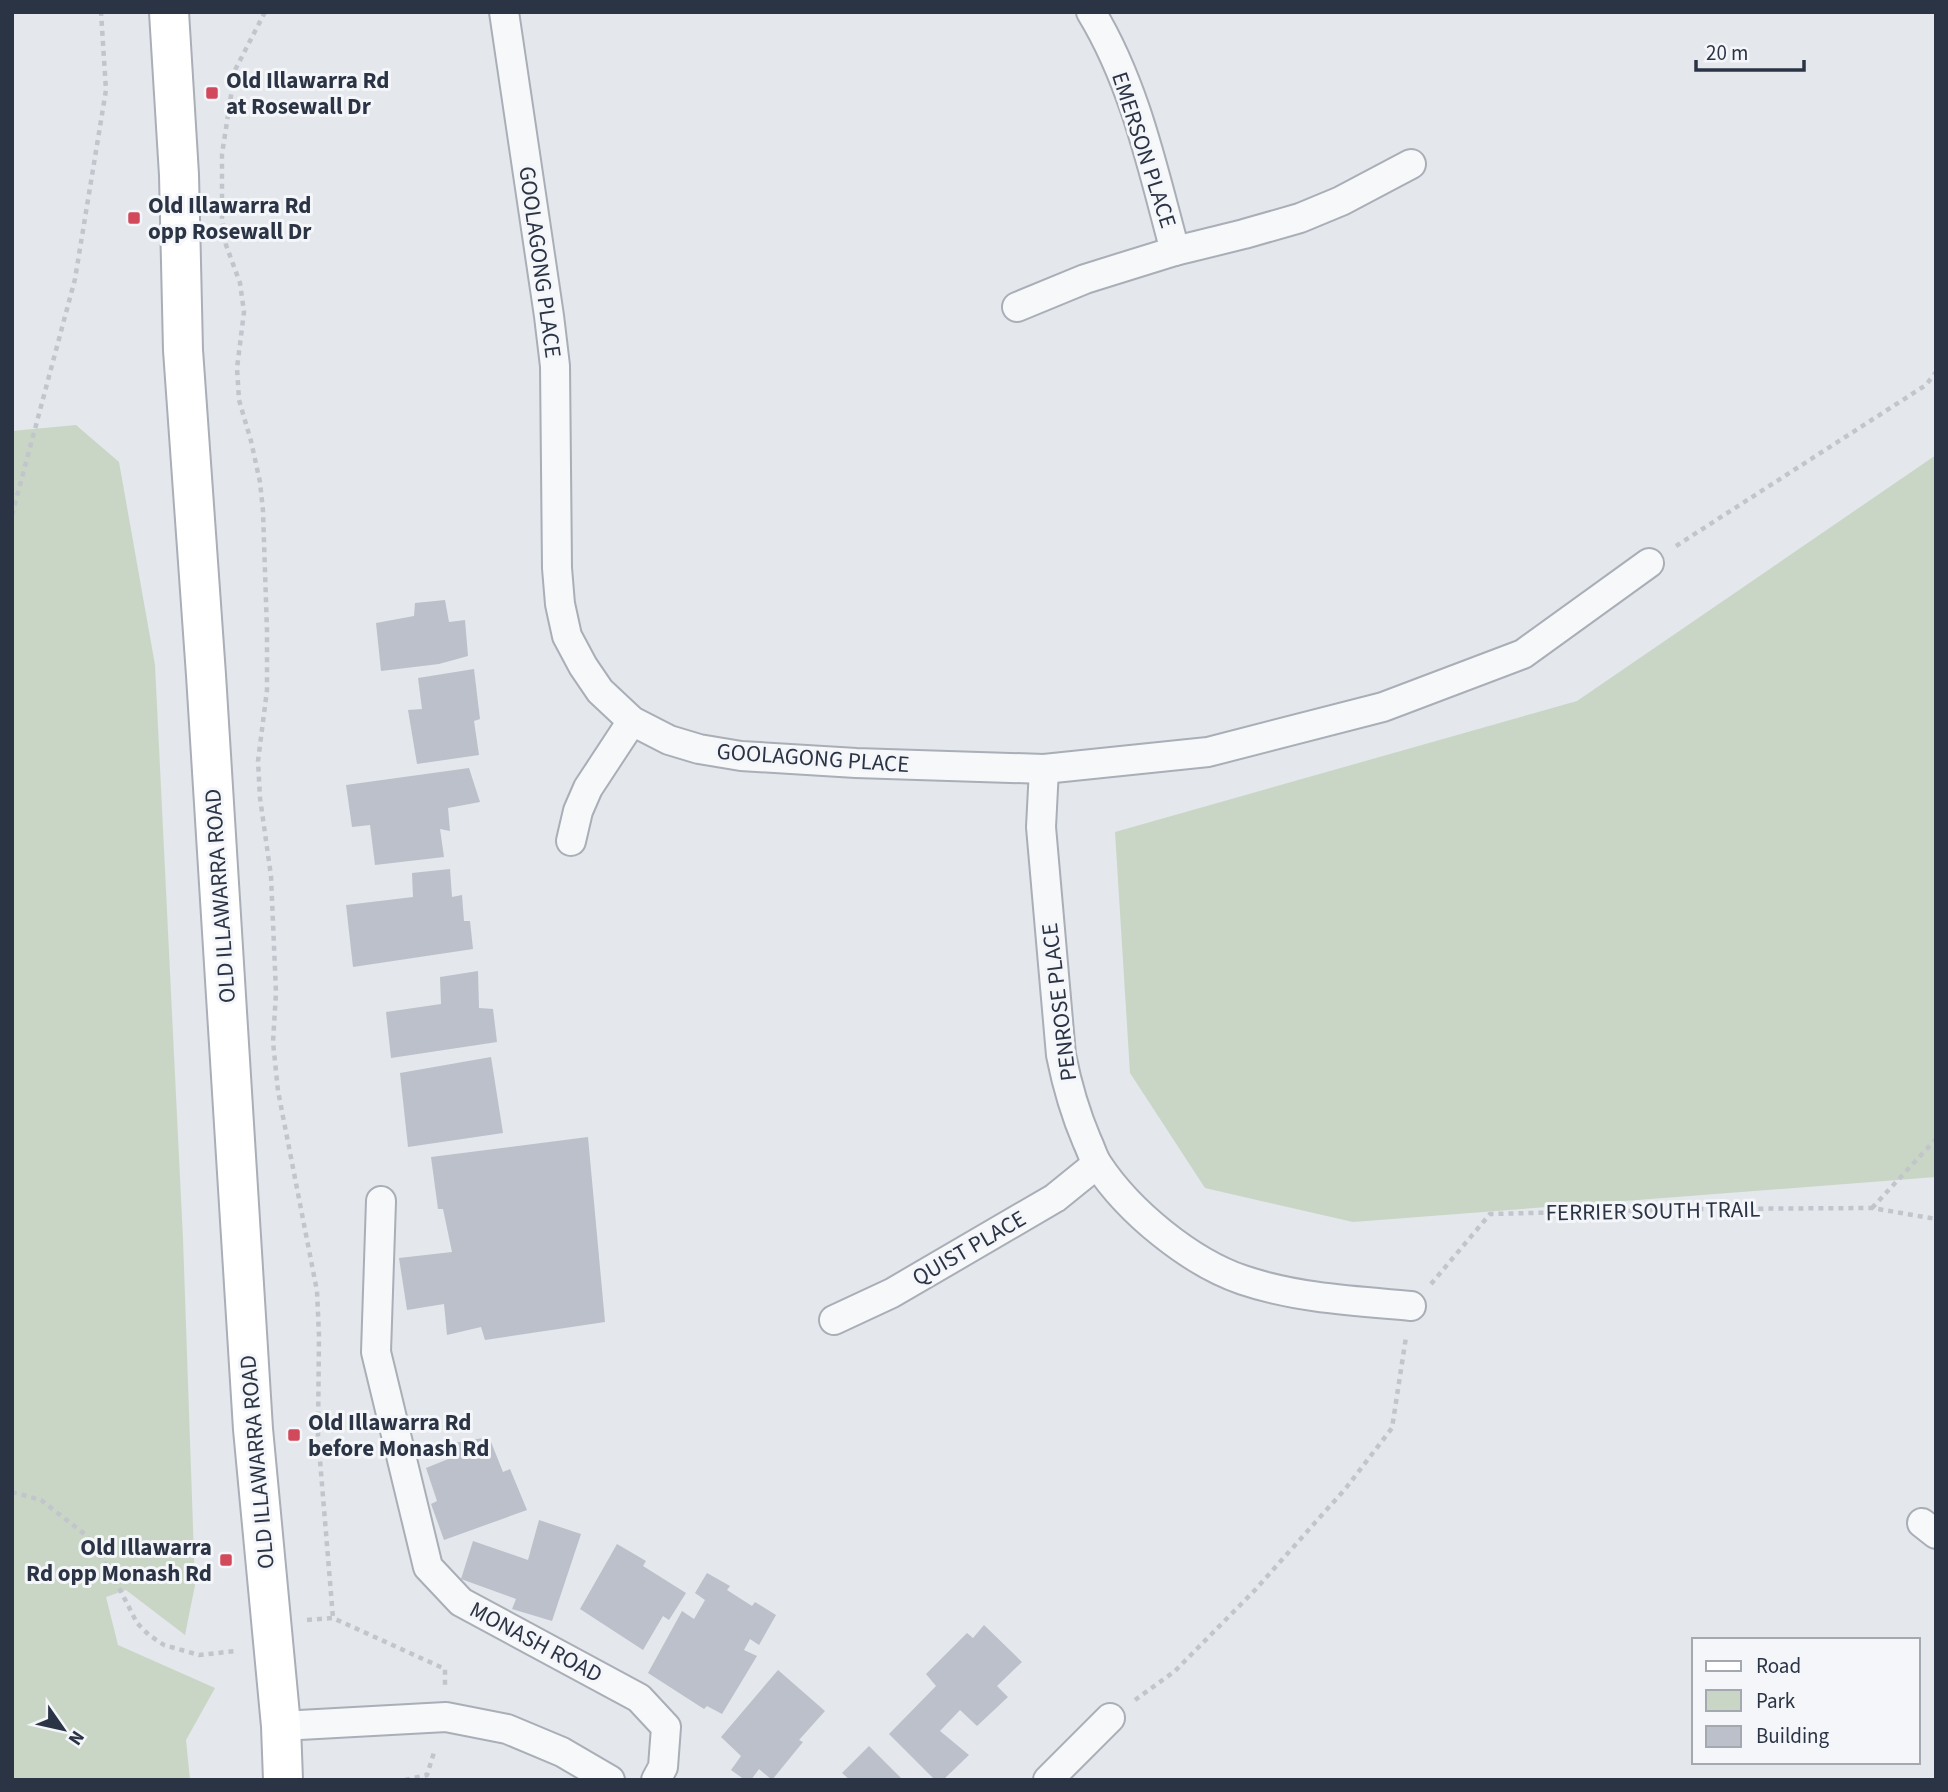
<svg xmlns="http://www.w3.org/2000/svg" width="1948" height="1792" font-family="'Source Sans 3',sans-serif">
<style>
.green{fill:#c9d6c5}
.building{fill:#bbc0ca}
.lines{fill:none;stroke-linecap:round;stroke-linejoin:round}
.street-casing{stroke:#a9aeb7;stroke-width:32}
.secondary-casing{stroke:#a9aeb7;stroke-width:42}
.path{stroke:#c2c5cb;stroke-width:4.5;stroke-dasharray:5 5;stroke-linecap:butt}
.street{stroke:#f7f8fa;stroke-width:28}
.secondary{stroke:#fff;stroke-width:38}
.poi-dot{fill:#d1495b;stroke:#f4f6f9;stroke-width:2.5}
.labels{text-anchor:middle;dominant-baseline:central;stroke-width:6;stroke-linejoin:round;paint-order:stroke}
.poi-label{font-size:23px;font-weight:bold;fill:#2b3445;stroke:#f4f6f9;text-anchor:start}
.street-label{font-size:23px;fill:#2b3445;stroke:#f4f6f9}
</style>
<rect width="100%" height="100%" fill="#e4e7ec"/>
<g class="green">
<path d="M76 425 119 462 155 665 183 1239 195 1585 185 1635 126 1590 106 1597 118 1645 215 1688 186 1740 190 1780H12V431Z"/>
<path d="M1936 455V1177L1353 1222 1205 1188 1130 1073 1115 832 1577 701Z"/>
</g>
<g class="building">
<path d="M445 600 449 622 465 620 468 656 439 664 381 671 376 623 414 616 415 603Z"/>
<path d="M474 669 480 719 474 721 479 755 417 764 408 710 422 709 418 678Z"/>
<path d="M469 768 480 802 448 808 450 831 440 829 444 857 375 865 370 825 352 827 346 785Z"/>
<path d="M450 869 452 897 462 895 464 921H470L473 949 353 967 346 905 413 897 412 873Z"/>
<path d="M478 971 479 1008 493 1009 497 1042 391 1058 386 1012 441 1004 440 977Z"/>
<path d="M491 1057 503 1133 408 1147 400 1073Z"/>
<path d="M588 1137 605 1322 485 1340 481 1327 447 1335 444 1304 407 1310 399 1258 452 1252 443 1209H438L431 1157Z"/>
<path d="M489 1437 503 1472 510 1469 527 1510 444 1540 431 1504 437 1501 426 1468 458 1455 454 1443Z"/>
<path d="M539 1520 581 1534 552 1621 512 1609 516 1599 461 1579 473 1541 528 1560Z"/>
<path d="M617 1544 646 1561 643 1566 686 1593 669 1620 663 1616 643 1650 580 1609Z"/>
<path d="M707 1573 730 1586 727 1590 752 1606 755 1602 776 1615 759 1645 750 1639 744 1650 757 1656 722 1714 707 1706 704 1709 648 1673 682 1611 694 1619 705 1600 695 1593Z"/>
<path d="M984 1625 1022 1662 997 1686 1008 1697 977 1726 960 1710 940 1731 969 1755 943 1780H935L889 1734 936 1686 926 1674 967 1633 973 1638Z"/>
<path d="M778 1670 825 1711 799 1740 803 1742 772 1780 759 1769 751 1780H745L731 1770 741 1756 721 1737Z"/>
<path d="M869 1746 903 1780H850L842 1773Z"/>
</g>
<g class="lines">
<defs>
<g id="street">
<path d="M504 12 549 316 555 366 557 568 560 604 567 636 583 666 600 691 632 721 669 740 699 749 741 756 856 763 1044 769 1208 752 1383 707 1523 654 1649 563"/>
<path d="M1091 12C1135 84 1153 170 1175 251"/>
<path d="M1017 307 1085 279 1175 251 1244 234 1300 218 1341 201 1411 164"/>
<path d="M1044 769 1041 827 1061 1055C1067 1085 1075 1113 1087 1141 1091 1149 1093 1158 1098 1165 1129 1212 1190 1262 1243 1280 1296 1298 1355 1301 1411 1306"/>
<path d="M571 841 578 811 588 788 632 721"/>
<path d="M381 1201 376 1352 428 1567 461 1602 639 1698 666 1727 663 1767 656 1780"/>
<path d="M834 1320 892 1293 1055 1198 1097 1164"/>
<path d="M1922 1523 1936 1534"/>
<path d="M281 1726 446 1717 507 1729 562 1752 610 1780"/>
<path d="M1048 1780 1110 1718"/>
</g>
<path id="secondary" d="M169 12 179 175 183 350 206 675 253 1429 281 1726 283 1780"/>
</defs>
<use href="#street" class="street-casing"/>
<use href="#secondary" class="secondary-casing"/>
<g class="path">
<path d="M265 12 235 70 222 154V219L226 245 240 283 244 312 237 368 239 400 251 441 260 482 263 511 267 631V690L258 761 260 798 271 876 276 993 273 1042 278 1091 317 1291 319 1335 318 1436 333 1618"/>
<path d="M12 515 75 279 106 90 101 12"/>
<path d="M1676 546 1926 385 1936 372"/>
<path d="M1872 1208 1936 1139"/>
<path d="M1431 1284 1490 1214 1700 1209 1872 1208 1936 1219"/>
<path d="M12 1492 41 1500 87 1536 112 1574 137 1623 149 1635 164 1645 199 1655 236 1651"/>
<path d="M307 1620 333 1618 445 1669V1686"/>
<path d="M1135 1700 1175 1671 1255 1590 1346 1488 1392 1428 1406 1337"/>
<path d="M405 1780 427 1775 435 1749"/>
</g>
<use href="#street" class="street"/>
<use href="#secondary" class="secondary"/>
</g>
<g class="poi-dot">
<rect x="205" y="86" width="14" height="14" rx="3.5"/>
<rect x="127" y="211" width="14" height="14" rx="3.5"/>
<rect x="287" y="1428" width="14" height="14" rx="3.5"/>
<rect x="219" y="1553" width="14" height="14" rx="3.5"/>
</g>
<g class="labels">
<g class="poi-label">
<text x="226" y="80">Old Illawarra Rd<tspan x="226" dy="26">at Rosewall Dr</tspan></text>
<text x="148" y="205">Old Illawarra Rd<tspan x="148" dy="26">opp Rosewall Dr</tspan></text>
<text x="308" y="1422">Old Illawarra Rd<tspan x="308" dy="26">before Monash Rd</tspan></text>
<text x="212" y="1547" text-anchor="end">Old Illawarra<tspan x="212" dy="26">Rd opp Monash Rd</tspan></text>
</g>
<g class="street-label">
<text transform="translate(1144 150) rotate(72)">EMERSON PLACE</text>
<text transform="translate(540 262) rotate(82)">GOOLAGONG PLACE</text>
<text transform="translate(813 758) rotate(4)">GOOLAGONG PLACE</text>
<text transform="translate(220 896) rotate(-94)">OLD ILLAWARRA ROAD</text>
<text transform="translate(1059 1002) rotate(-97)">PENROSE PLACE</text>
<text transform="translate(1653 1211) rotate(-1)">FERRIER SOUTH TRAIL</text>
<text transform="translate(969 1248) rotate(-30)">QUIST PLACE</text>
<text transform="translate(257 1462) rotate(-95)">OLD ILLAWARRA ROAD</text>
<text transform="translate(536 1642) rotate(28)">MONASH ROAD</text>
</g>
</g>
<rect width="1948" height="1792" fill="none" stroke="#2b3445" stroke-width="28"/>
<rect x="1692" y="1638" width="228" height="126" fill="#f4f6f9" stroke="#a4a8b1" stroke-width="2"/>
<rect x="1706" y="1661" width="35" height="10" fill="#ffffff" stroke="#a4a8b1" stroke-width="2"/>
<text x="1756" y="1673" font-size="21" fill="#2b3445">Road</text>
<rect x="1706" y="1690" width="35" height="21" fill="#c9d6c5" stroke="#a4a8b1" stroke-width="2"/>
<text x="1756" y="1708" font-size="21" fill="#2b3445">Park</text>
<rect x="1706" y="1726" width="35" height="21" fill="#bbc0ca" stroke="#a4a8b1" stroke-width="2"/>
<text x="1756" y="1743" font-size="21" fill="#2b3445">Building</text>
<g transform="translate(63 1729) rotate(124)" stroke="#f4f6f9" stroke-width="5" paint-order="stroke">
<path d="M0-5L12 26L0 18L-12 26Z" fill="#2b3445"/>
<text y="-10" font-size="19" font-weight="bold" text-anchor="middle" fill="#2b3445">N</text>
</g>
<path d="M1696 60v10h108v-10" fill="none" stroke="#2b3445" stroke-width="3.5"/>
<text x="1706" y="60" font-size="21" fill="#2b3445" stroke="#f4f6f9" stroke-width="5" paint-order="stroke">20 m</text>
</svg>
